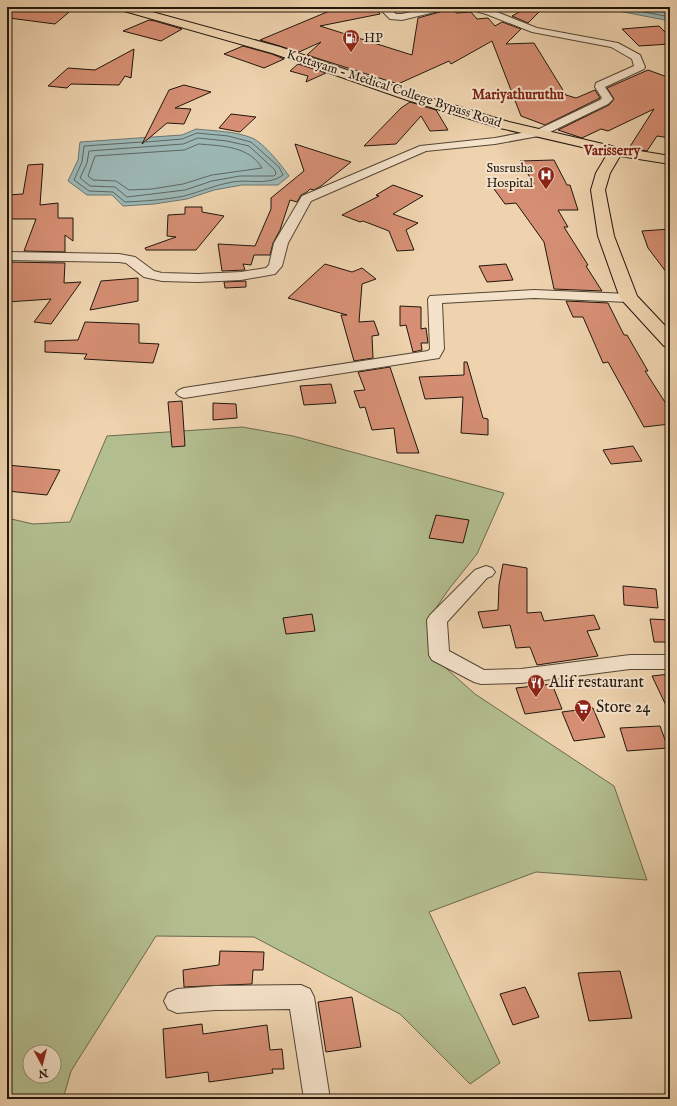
<svg xmlns="http://www.w3.org/2000/svg" width="677" height="1106" font-family="'IM FELL English',serif">
<style>
.green{fill:#b3be8f;stroke:#6a6a4e;fill-rule:evenodd}
.water{fill:#9cb6b3;stroke:#6b7671}
.lines{fill:none;stroke-linecap:round;stroke-linejoin:round}
.shore{stroke:#5e6660;stroke-width:1}
.building{fill:#d68f74;stroke:#21160d}
.minor-casing{stroke:#544535;stroke-width:2}
.major-casing{stroke:#21160d;stroke-width:2}
.minor{fill:#f4e2ca;fill-rule:evenodd}
.major{fill:#eed3ae;fill-rule:evenodd}
.labels{text-anchor:middle;dominant-baseline:central;stroke-width:4;stroke-linejoin:round;paint-order:stroke}
.far-poi-label{font-size:13px;fill:#21160d;stroke:#f4e2ca;text-anchor:start}
.far-street-label{font-size:13px;fill:#21160d;stroke:#f4e2ca}
.far-neighbourhood-label{font-size:14px;font-weight:bold;fill:#7a1f14;stroke:#f4e2ca}
.poi-label{font-size:16px;fill:#21160d;stroke:#f4e2ca;text-anchor:start}
</style>
<rect width="100%" height="100%" fill="#eed3ae"/>
<filter id="stains"><feTurbulence type="fractalNoise" baseFrequency=".005" numOctaves="4"/><feColorMatrix values="0 0 0 0 .2 0 0 0 0 .09 0 0 0 0 .02 0 0 0 .5 -.17"/></filter>
<radialGradient id="worn" r=".72"><stop offset=".6" stop-color="#630" stop-opacity="0"/><stop offset="1" stop-color="#630" stop-opacity=".3"/></radialGradient>
<path class="green" d="M242 427 293 436 504 493 477 554 449 589 429 618 430 654 475 694 614 786 647 880 536 872 429 912 500 1063 470 1084 400 1014 254 937 156 936 71 1071 63 1099H7V518L33 524 70 522 107 436ZM30 1052H54V1076H30Z"/>
<g class="water">
<path d="M598 7H670V21Z"/>
<path d="M196 129C214 131 235 131 252 138 263 142 283 167 289 176L278 185H242L214 190 187 199 154 204 123 206 112 195H87L68 181 78 160 80 142 182 135Z"/>
</g>
<g class="lines">
<g class="shore">
<path d="M618 7 670 17"/>
<path d="M198 138 227 141 249 146 275 170 276 174 274 176H240L212 181 185 190 127 197 115 187 90 186 80 178 87 163 89 151 183 144Z"/>
<path d="M142 142 84 146 82 162 74 180 89 191 113 192 125 202C145 201 164 200 184 196 200 192 215 185 232 182 249 179 268 186 283 175L279 167 251 142 228 136 197 133 182 139 146 142"/>
<path d="M199 144C222 146 249 146 262 168L212 175 183 184 152 189 129 190 116 181 93 180 88 176 95 156 184 150Z"/>
</g>
</g>
<g class="building">
<path d="M10 7H75L55 24 9 18Z"/>
<path d="M339 7H376L380 14 320 26 412 55 418 18 447 10 450 7H455L456 13 471 12 477 19 488 18 495 26 502 22 521 29 506 44 534 43 566 95 576 98 595 90 600 98 545 125 521 116 492 41 451 64 449 61 398 84 307 55 321 42 299 52 260 40Z"/>
<path d="M528 7H544L528 23 512 16Z"/>
<path d="M149 20 155 21 182 29 161 41 123 31Z"/>
<path d="M659 26 670 37V44L639 46 622 29Z"/>
<path d="M243 46 272 54 284 59 264 68 224 54Z"/>
<path d="M134 49 131 78 125 76 119 85 71 84 67 88 48 86 68 68 95 70Z"/>
<path d="M298 64 326 73 306 82 308 76 290 71Z"/>
<path d="M648 70 670 78V138L657 136 647 151 629 148 654 109 608 131 601 129 582 138 558 130 609 105 614 99 607 88Z"/>
<path d="M184 85 211 92 175 108 191 109 184 124 167 123 142 144 169 90Z"/>
<path d="M410 102 436 110 448 130 430 131 421 116 396 144 364 146 401 108Z"/>
<path d="M231 114 256 117 240 132 219 128Z"/>
<path d="M295 144 351 162 321 186 314 190 310 189 307 192 301 195 297 202 290 200 280 230 273 243 270 255H254L251 265 243 264 245 270 222 271 218 244 255 246 271 209V198L304 171Z"/>
<path d="M554 160 567 185H570L578 210H558L568 227H564L588 265 586 266 602 291 554 289 544 242 516 203 505 204 489 182 534 184 520 161Z"/>
<path d="M43 164 40 205 58 203V218H73V241L65 235V252L24 251 36 219H7V195L23 194 28 165Z"/>
<path d="M393 185 423 196 393 214 418 223 406 230 414 250 397 251 389 231 363 221 360 222 342 215 379 196 376 195Z"/>
<path d="M185 207H202V212L224 216 196 250H146L145 248 176 237 167 236 168 215 185 214Z"/>
<path d="M670 229V277L648 248 642 231Z"/>
<path d="M7 262 65 263 64 283 81 282 51 324 34 322 51 299 7 302Z"/>
<path d="M325 264 352 272 362 268 376 279 362 284 359 322 374 321 379 335 372 336 373 358 354 361 341 315H347L288 298Z"/>
<path d="M506 264 513 280 487 282 479 266Z"/>
<path d="M138 278V301L90 310 101 281Z"/>
<path d="M246 281V287L225 288 224 282Z"/>
<path d="M566 301 608 303 624 335H627L648 371H645L670 410V424L644 427 608 362 603 363 583 317H573Z"/>
<path d="M400 306 421 307V329L426 328 428 343H421L422 350 413 352 406 325 400 326Z"/>
<path d="M85 322 139 324V343L159 344 153 363 84 359 87 354 45 352V341L78 340Z"/>
<path d="M464 362H467L483 418 488 419V435L461 433 463 397 425 399 419 377 464 375Z"/>
<path d="M390 367 397 388 419 453H397L394 428 372 430 365 407 360 408 354 391 365 390 358 372Z"/>
<path d="M331 384 336 403 304 405 300 386Z"/>
<path d="M182 401 185 446 172 447 168 402Z"/>
<path d="M213 403 236 404 237 418 213 420Z"/>
<path d="M633 446 642 461 611 464 603 450Z"/>
<path d="M7 465 60 470 47 495 7 491Z"/>
<path d="M436 515 469 520 463 543 429 538Z"/>
<path d="M503 564 527 568V613L541 612 544 621 594 615 600 629 587 631 598 656 537 665 530 647 516 648 510 625 483 628 478 612 498 610 499 585Z"/>
<path d="M623 586 656 589 658 608 624 605Z"/>
<path d="M312 614 315 631 286 634 283 618Z"/>
<path d="M650 619 670 620V642H654Z"/>
<path d="M670 674V714L652 676Z"/>
<path d="M552 684 562 709 525 714 516 688Z"/>
<path d="M593 708 605 737 574 741 562 712Z"/>
<path d="M660 726 668 748 627 751 620 728Z"/>
<path d="M220 951 264 952 263 970H253L252 984 184 987 183 970 219 965Z"/>
<path d="M620 971 632 1018 589 1021 578 973Z"/>
<path d="M525 987 539 1017 513 1025 500 994Z"/>
<path d="M352 997 361 1047 326 1052 318 1002Z"/>
<path d="M202 1024 203 1034 267 1025 270 1050 282 1049 284 1069H272L273 1073 209 1082 208 1072 166 1078 163 1029Z"/>
</g>
<g class="lines">
<defs>
<g id="minor">
<path d="M378 7H388L396 14H402L432 7H449L447 9 402 20 390 19Z"/>
<path d="M466 7H481L492 10 537 28 618 43 640 55 645 67 644 69 605 87 613 99 608 104 544 135 495 144 426 151 311 201 288 243 282 266 275 274 241 280 198 282 162 281 144 277 126 263 119 262 7 260V252L119 254 135 257 154 271 162 273 198 274 241 272 266 268 269 265 274 243 302 196 420 146 495 138 537 130 600 100 602 98 595 87 596 83 634 66 632 59 611 47 532 32 486 14 468 9Z"/>
<path d="M534 290 629 294 634 295 636 298 634 301 629 302 534 298 442 303 444 349 439 358 184 398 179 396 176 393 179 390 184 388 428 351 430 349 428 299 430 296Z"/>
<path d="M486 566 492 568 495 572 492 576 487 578 447 622 449 651 484 670 521 669 630 655H670V669H630L521 683 481 684 474 682 432 660 429 655 427 620 430 615 475 570Z"/>
<path d="M301 985 310 989 314 997 330 1099H304L290 1009 215 1010 177 1013 168 1009 164 1001 168 993 177 989 215 986Z"/>
</g>
<path id="major" d="M115 7H134L280 47 417 94 509 122 616 147 670 156V164L620 156 610 173 605 190 614 236 637 296 670 331V347L664 346 620 298 598 236 591 190 596 173 608 153 500 128 407 100 272 53 117 9Z"/>
</defs>
<use href="#minor" class="minor-casing"/>
<use href="#major" class="major-casing"/>
<use href="#minor" class="minor"/>
<use href="#major" class="major"/>
</g>
<defs>
<symbol id="fuel-pin" viewBox="-11 -11 22 30"><path d="M0 17L-7.5 6A9.5 9.5 0 1 1 7.5 6Z" fill="#8f2418" stroke="#f4e2ca"/><path d="M-5.5-6h7V0h2V4h1.3V-2.5L3-4.5l.8-.8L6-3V5H2.5V1h-1V6h-7ZM-4.2-4.7v3.2H.2V-4.7Z" fill="#fff"/></symbol>
<symbol id="hospital-pin" viewBox="-11 -11 22 30"><path d="M0 17L-7.5 6A9.5 9.5 0 1 1 7.5 6Z" fill="#8f2418" stroke="#f4e2ca"/><path d="M-5-5h3v3.5h4V-5h3V5h-3V1.5h-4V5h-3Z" fill="#fff"/></symbol>
<symbol id="restaurant-pin" viewBox="-11 -11 22 30"><path d="M0 17L-7.5 6A9.5 9.5 0 1 1 7.5 6Z" fill="#8f2418" stroke="#f4e2ca"/><path d="M-5-6h1v4h1v-4h1v4h1v-4h1v5L-1.5 .5V6h-2V.5L-5-1ZM5-6V6H3V1.5H1.5Q1.5-4 5-6Z" fill="#fff"/></symbol>
<symbol id="supermarket-pin" viewBox="-11 -11 22 30"><path d="M0 17L-7.5 6A9.5 9.5 0 1 1 7.5 6Z" fill="#8f2418" stroke="#f4e2ca"/><path d="M-6-5.5h2.5l.6 2H6L4.5 2H-2.5L-4.4-4H-6ZM-1.5 3.2a1.3 1.3 0 1 0 .1 0ZM3 3.2a1.3 1.3 0 1 0 .1 0Z" fill="#fff"/></symbol>
</defs>
<g fill-rule="evenodd">
<use href="#fuel-pin" x="341" y="28" width="20" height="27"/>
<use href="#hospital-pin" x="536" y="165" width="20" height="27"/>
<use href="#restaurant-pin" x="526" y="673" width="20" height="27"/>
<use href="#supermarket-pin" x="573" y="698" width="20" height="27"/>
</g>
<g class="labels">
<g class="far-poi-label">
<text x="364" y="38">HP</text>
<text x="533" y="168" text-anchor="end">Susrusha<tspan x="533" dy="15">Hospital</tspan></text>
</g>
<g class="far-street-label">
<text transform="translate(394 89) rotate(18)">Kottayam - Medical College Bypass Road</text>
</g>
<g class="far-neighbourhood-label">
<text x="518" y="95">Mariyathuruthu</text>
<text x="612" y="151">Varisserry</text>
</g>
<g class="poi-label">
<text x="549" y="683">Alif restaurant</text>
<text x="596" y="708">Store 24</text>
</g>
</g>
<rect width="677" height="1106" fill="none" stroke="#eed3ae" stroke-width="24"/>
<rect x="8" y="8" width="661" height="1090" fill="none" stroke="#21160d" stroke-width="2"/>
<rect x="12" y="12" width="653" height="1082" fill="none" stroke="#21160d"/>
<g transform="translate(42 1064) rotate(173)"><circle r="19" fill="#f4e2ca" stroke="#a0907e"/>
<path d="M0-3L7 15L0 10L-7 15Z" fill="#8f2418"/>
<text y="-6" font-size="11" font-weight="bold" text-anchor="middle" fill="#21160d">N</text>
</g>
<rect width="100%" height="100%" filter="url(#stains)"/>
<rect width="100%" height="100%" fill="url(#worn)"/>
</svg>
